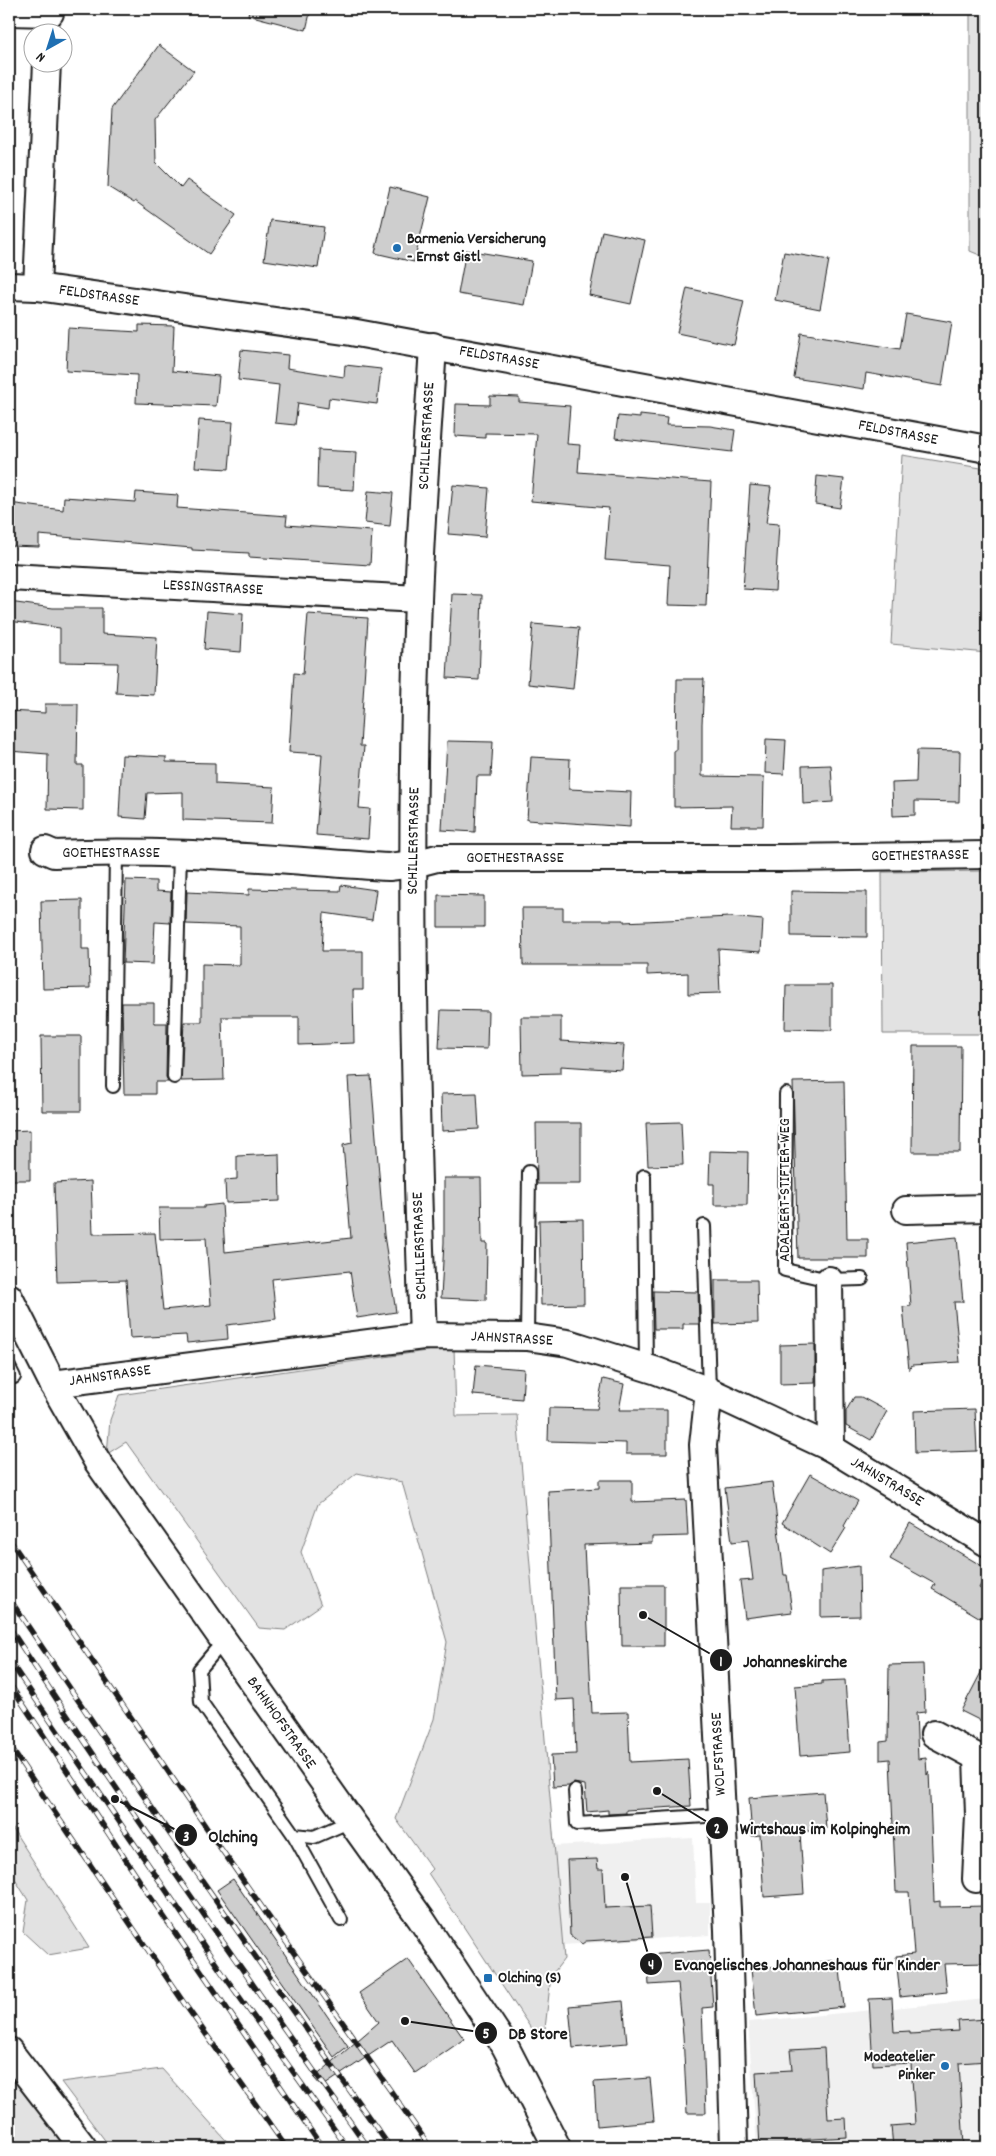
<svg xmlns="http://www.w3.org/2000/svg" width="996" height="2156" font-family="Dekko,sans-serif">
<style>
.built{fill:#f0f0f0}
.green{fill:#e2e2e2;stroke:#7f7f7f}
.building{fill:#cecece;stroke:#1c1c1c}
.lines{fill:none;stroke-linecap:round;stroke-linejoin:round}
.lane-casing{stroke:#1c1c1c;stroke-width:16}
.street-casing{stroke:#1c1c1c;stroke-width:30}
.lane{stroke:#fff;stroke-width:12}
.street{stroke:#fff;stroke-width:26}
.rail-casing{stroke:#1c1c1c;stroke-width:5.5}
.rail{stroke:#fff;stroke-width:4;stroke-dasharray:11;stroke-linecap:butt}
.poi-dot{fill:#1f6fb2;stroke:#fff;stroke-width:2}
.labels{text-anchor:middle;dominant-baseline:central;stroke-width:4;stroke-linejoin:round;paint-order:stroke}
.poi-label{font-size:16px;font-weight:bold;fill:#1c1c1c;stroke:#fff;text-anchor:start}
.street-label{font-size:16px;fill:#1c1c1c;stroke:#fff}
.leader{fill:none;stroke:#1c1c1c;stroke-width:2}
.callout-dot{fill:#1c1c1c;stroke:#fff;stroke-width:2}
.mark-label{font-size:15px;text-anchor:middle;font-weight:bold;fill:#fff}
.callout-label{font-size:18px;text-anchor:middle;font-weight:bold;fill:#1c1c1c;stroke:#fff;stroke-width:4;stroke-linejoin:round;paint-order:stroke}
</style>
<rect width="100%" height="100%" fill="#fff"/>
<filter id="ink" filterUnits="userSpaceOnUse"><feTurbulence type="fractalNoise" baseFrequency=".02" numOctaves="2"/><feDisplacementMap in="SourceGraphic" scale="10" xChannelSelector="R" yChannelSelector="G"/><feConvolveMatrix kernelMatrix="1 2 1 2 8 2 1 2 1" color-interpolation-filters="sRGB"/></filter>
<g filter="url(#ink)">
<g class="built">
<path d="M693 1838 696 1903H710V1935L563 1945 553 1846Z"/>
<path d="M987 1999V2147H757L748 2022Z"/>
</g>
<g class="green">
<path d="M970 9H987V258L970 251Z"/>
<path d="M902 455 987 469V653L891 644Z"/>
<path d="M987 871V1034H883L882 872Z"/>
<path d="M454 1347 456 1416 517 1415 564 1959 551 1976 545 2029 532 2030 428 1873 432 1869 396 1819 434 1719 447 1642 402 1482 357 1473 318 1504 301 1552 321 1605 285 1630 259 1628 126 1442 107 1454 110 1420 119 1395Z"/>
<path d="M9 1823 89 1948 48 1955 23 1932 28 1900 9 1870Z"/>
<path d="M9 2068 67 2147H9Z"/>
<path d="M162 2069 232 2147H110L61 2082Z"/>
</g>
<g class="building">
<path d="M249 9H311L306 30 248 15Z"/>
<path d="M159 45 194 71 155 120 156 163 181 188 187 180 236 215 209 254 135 201 134 203 108 187 112 109Z"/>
<path d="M390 187 430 197 414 262 375 253Z"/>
<path d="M270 220 324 227 318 268 264 260Z"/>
<path d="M602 231 645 240 631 304 589 295Z"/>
<path d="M466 250 532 261 524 305 458 294Z"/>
<path d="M784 252 829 260 820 309 775 300Z"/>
<path d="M687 288 744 301 734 345 677 333Z"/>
<path d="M906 314 952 322 942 386 866 373 864 389 794 378 801 333 900 349Z"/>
<path d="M139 325 174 326 172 371 219 376 216 406 136 403 137 375 66 371 68 328 139 332Z"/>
<path d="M241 350 288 355 287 368 344 377 345 365 381 369 377 404 329 398 328 408 298 403 295 425 275 423 279 385 238 380Z"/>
<path d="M490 396 519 397V402L570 406 567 444 580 445 578 472 711 482 706 606 668 605 670 565 605 560 609 508 531 501 537 434 485 433V438L455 436 456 404 490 405Z"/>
<path d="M640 415 667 418 666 425 710 426 735 430 732 452 615 438 618 416 640 418Z"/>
<path d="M199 420 233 422 229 469 195 467Z"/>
<path d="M318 450 356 452 354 490 317 488Z"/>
<path d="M817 476 844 479 840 508 815 504Z"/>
<path d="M453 485 489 488 485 537 448 534Z"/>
<path d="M750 485 771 487 766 523 779 524 775 591 743 589Z"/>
<path d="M368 491 393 493 390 526 365 523Z"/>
<path d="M136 492 178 495 177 508 287 516 286 525 372 531 370 565 249 557V553L192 550V548L39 535V547L9 546V503L63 510 64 497 135 502Z"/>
<path d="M452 594 482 595 479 680 447 678Z"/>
<path d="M9 602 53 608H102V634L157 637 154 695 116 693 118 663 60 662V628L9 621Z"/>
<path d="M207 611 243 614 241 652 204 649Z"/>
<path d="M308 614 368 618 360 746H364L359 808 370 809 368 839 316 835 322 754 289 752 294 673 303 674Z"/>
<path d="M533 624 579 628 573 689 528 684Z"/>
<path d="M677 679H704L702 724V776L764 777 763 826H731L732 806 674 807V750H676Z"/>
<path d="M45 704H78L77 765H83V810L47 809 48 754 9 751V711L45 713Z"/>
<path d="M766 739 786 740 784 774 765 773Z"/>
<path d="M447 741 493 742 491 776H477L475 832 442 830Z"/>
<path d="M917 750 960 751 959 802 915 801V815L893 816 892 783 916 782Z"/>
<path d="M122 755 166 757V762L215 763V784L274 787 272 823 183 820V792L147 793 145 819 119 817Z"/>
<path d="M531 757 570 759 569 789 631 792 630 827 527 820Z"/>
<path d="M831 765 833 802 803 804 802 766Z"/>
<path d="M126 880 156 881V891L171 892 170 923 155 922 153 964 123 963Z"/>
<path d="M341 885 376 890 372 920 324 913 322 951H363V990H353L354 1043 299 1045V1017H222L224 1080 181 1081 184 1022H202V964L240 965V926L186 924 187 892 249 895V889L340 891Z"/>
<path d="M791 891 867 892V937L791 936Z"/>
<path d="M438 895 484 896V927H438Z"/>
<path d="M82 900V949H89L90 988 43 989 41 901Z"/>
<path d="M522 908H563V920H624V922L730 917 763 920 761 952 718 949 720 993 688 994V973L647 975V965H523Z"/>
<path d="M786 985H832V1030L785 1029Z"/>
<path d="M122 1003H154V1023H167L166 1077 168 1082H155V1094H124Z"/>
<path d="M441 1010 488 1011 487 1049 439 1048Z"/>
<path d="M521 1017H561V1041L624 1045 622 1070 561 1066V1073L522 1074Z"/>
<path d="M41 1036H81V1111H42Z"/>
<path d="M913 1046H961L960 1152H912Z"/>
<path d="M371 1076 384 1235 396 1312 357 1318 350 1271 272 1279 276 1319 227 1325 228 1339 187 1343 186 1335 130 1338 126 1280 57 1282 54 1183 91 1181 93 1234 155 1233 163 1310 211 1305 206 1238 160 1239 159 1208H204V1206L222 1204 225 1252 351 1238 343 1145 352 1143 348 1077Z"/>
<path d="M844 1081 847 1239H868V1258H798L793 1082Z"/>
<path d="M477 1093 479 1129 442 1131 441 1094Z"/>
<path d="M681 1122 683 1165 648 1166 646 1123Z"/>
<path d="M536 1123H581V1184H537Z"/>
<path d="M30 1130V1180H9V1131Z"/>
<path d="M710 1151 748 1152 747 1205H714V1184H709Z"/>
<path d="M279 1154 280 1201 226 1203 225 1180 237 1179V1156Z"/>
<path d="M444 1178H481L482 1243H487L486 1300 441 1298 444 1242Z"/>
<path d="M583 1219 584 1304 541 1305 539 1220Z"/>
<path d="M957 1237 963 1302H954L960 1362 912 1365 909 1370 903 1307 911 1306 906 1242Z"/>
<path d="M715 1280H757L758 1323 715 1324Z"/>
<path d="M653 1291 698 1292 699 1324H683V1329H654Z"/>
<path d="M815 1344V1383L780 1384V1345Z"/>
<path d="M476 1365 524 1369 522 1399 473 1395Z"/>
<path d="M603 1379 624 1384 619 1410H667V1454H626V1443L548 1441 549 1408 597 1409Z"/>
<path d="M854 1397H861L887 1411 871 1440 846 1426V1411Z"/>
<path d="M975 1409 977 1451 915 1453 914 1411Z"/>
<path d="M810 1474 858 1501 844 1526 846 1528 830 1554 782 1523Z"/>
<path d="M599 1480H632V1502L686 1500 688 1536 652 1537V1543L584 1545 592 1713 628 1712 630 1762 688 1759 691 1806 626 1810V1813L608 1814V1810L587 1812 585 1785 574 1783 569 1786 553 1787 551 1755 576 1754 574 1699 556 1700 548 1491 599 1488Z"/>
<path d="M772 1482 784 1575H787L792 1612 745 1618 740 1581 753 1580 748 1540 732 1542 725 1488Z"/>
<path d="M910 1523 987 1569V1573L979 1588 987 1593V1622L932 1589 935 1584 890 1559Z"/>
<path d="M859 1566 860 1616 821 1617V1571Z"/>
<path d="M621 1585H664V1646H622Z"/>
<path d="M987 1661V1724L961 1711Z"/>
<path d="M923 1664 925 1712 916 1713 918 1759 926 1758 927 1775 929 1771 934 1902 940 1901V1907L987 1906V1963L944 1964 947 1992 900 1997 896 1956 914 1954 909 1892H896L890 1759 880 1760V1742L888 1741 889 1665Z"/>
<path d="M845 1680 850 1752 800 1756 795 1686 822 1684V1681Z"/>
<path d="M823 1792 826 1829 800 1832 804 1894 764 1897 760 1835 752 1836 749 1798Z"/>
<path d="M597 1859 598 1869H603L605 1908 650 1906 652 1937 586 1941 582 1944 570 1935 567 1860Z"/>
<path d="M233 1879 348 2046 334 2057 217 1890Z"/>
<path d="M709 1950 713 2007 702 2008 706 2113H687L683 2035 678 1983 649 1985 647 1955Z"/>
<path d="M408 1959 464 2039 415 2073 392 2040 322 2087 314 2078 379 2022 359 1993Z"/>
<path d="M839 1960 844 2007 756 2016 751 1969Z"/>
<path d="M892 1998 894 2032 910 2031V2034L959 2031 958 2021 987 2019V2061L959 2063 964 2147H893L891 2126 915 2124 911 2063 873 2065 869 1999Z"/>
<path d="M623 2001 627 2043 573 2048 569 2006Z"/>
<path d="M824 2048 828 2119 846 2118 847 2137 797 2140 798 2147H760L756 2072 792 2070 790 2050Z"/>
<path d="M650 2078 654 2121 597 2126 594 2082Z"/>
</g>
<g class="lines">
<defs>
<g id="lane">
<path d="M174 1077 180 853"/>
<path d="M113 1086 116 851"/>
<path d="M786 1094 785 1270 829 1280 862 1279"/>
<path d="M644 1176 646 1367"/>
<path d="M704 1226 709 1391"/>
<path d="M527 1337 529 1172"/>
<path d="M9 1367 14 1377"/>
<path d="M226 1643 215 1651 199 1670 201 1702 294 1835 314 1837 351 1821"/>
<path d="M575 1791 577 1824 722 1815"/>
<path d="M294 1835 341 1920"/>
</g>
<g id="street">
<path d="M9 12 50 13"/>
<path d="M9 286 37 287 351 332 987 449"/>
<path d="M37 287 47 62"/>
<path d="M9 577 418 599"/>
<path d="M45 850 54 854C166 848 277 860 389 867L414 864 437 858H786L987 855"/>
<path d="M906 1210 987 1208"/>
<path d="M829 1280 831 1448"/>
<path d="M9 1297 53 1384 97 1461 351 1821 421 1919 505 2046 557 2147"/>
<path d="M423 1336C414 1091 409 845 418 600 421 515 428 431 433 346"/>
<path d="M53 1384 423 1336 527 1337 568 1343 657 1371 709 1391 831 1448 987 1543"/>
<path d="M709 1391 703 1445 728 1930 734 2147"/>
<path d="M934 1734 977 1757"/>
<path d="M976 1879 979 1815 977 1757 987 1765"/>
<path d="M9 2051 83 2147"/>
</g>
</defs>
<use href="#lane" class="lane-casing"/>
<use href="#street" class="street-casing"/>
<use href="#lane" class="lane"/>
<use href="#street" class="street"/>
<defs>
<g id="rail">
<path d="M9 1539 219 1846 430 2147"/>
<path d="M9 1598C133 1783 261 1966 390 2147"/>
<path d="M9 1627C124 1804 246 1975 368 2147"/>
<path d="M9 1660 223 1974 347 2147"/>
<path d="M9 1683 147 1892 322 2147"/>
<path d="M9 1745 186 2006 286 2147"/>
</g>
</defs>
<use href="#rail" class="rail-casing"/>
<use href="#rail" class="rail"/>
</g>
</g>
<g class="poi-dot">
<circle cx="397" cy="248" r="5"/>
<rect x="483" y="1973" width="10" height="10" rx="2.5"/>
<circle cx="945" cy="2066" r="5"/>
</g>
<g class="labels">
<g class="poi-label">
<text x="407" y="239">Barmenia Versicherung<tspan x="407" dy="18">- Ernst Gistl</tspan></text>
<text x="498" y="1978">Olching (S)</text>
<text x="935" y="2057" text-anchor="end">Modeatelier<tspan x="935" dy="18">Pinker</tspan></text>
</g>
<g class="street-label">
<text transform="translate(99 296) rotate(8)">FELDSTRASSE</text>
<text transform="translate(499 358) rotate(10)">FELDSTRASSE</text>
<text transform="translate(898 433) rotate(11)">FELDSTRASSE</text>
<text transform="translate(427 436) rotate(-87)">SCHILLERSTRASSE</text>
<text transform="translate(213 588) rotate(3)">LESSINGSTRASSE</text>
<text transform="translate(414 841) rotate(-89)">SCHILLERSTRASSE</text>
<text x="111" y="853">GOETHESTRASSE</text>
<text transform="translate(920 856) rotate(-1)">GOETHESTRASSE</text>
<text x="515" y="858">GOETHESTRASSE</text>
<text transform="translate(785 1190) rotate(-90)">ADALBERT-STIFTER-WEG</text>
<text transform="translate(420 1246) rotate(-92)">SCHILLERSTRASSE</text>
<text transform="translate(512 1339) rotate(3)">JAHNSTRASSE</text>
<text transform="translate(110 1376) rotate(-8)">JAHNSTRASSE</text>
<text transform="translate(887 1482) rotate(31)">JAHNSTRASSE</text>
<text transform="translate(281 1723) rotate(55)">BAHNHOFSTRASSE</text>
<text transform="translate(719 1754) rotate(-93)">WOLFSTRASSE</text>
</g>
</g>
<path class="leader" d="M643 1615L721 1660M657 1791L717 1828M115 1799L186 1835M625 1877L651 1964M405 2021L486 2033"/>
<g class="callout-dot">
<circle cx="643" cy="1615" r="5"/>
<circle cx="657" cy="1791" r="5"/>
<circle cx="115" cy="1799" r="5"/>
<circle cx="625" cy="1877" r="5"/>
<circle cx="405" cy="2021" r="5"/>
<circle cx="721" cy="1660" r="12"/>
<circle cx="717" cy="1828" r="12"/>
<circle cx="186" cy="1835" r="12"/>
<circle cx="651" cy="1964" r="12"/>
<circle cx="486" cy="2033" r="12"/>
</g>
<g class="mark-label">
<text x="721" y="1666">1</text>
<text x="717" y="1833">2</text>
<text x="186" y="1841">3</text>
<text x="651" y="1969">4</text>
<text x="486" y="2038">5</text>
</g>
<g class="callout-label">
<text x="795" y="1667">Johanneskirche</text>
<text x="825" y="1834">Wirtshaus im Kolpingheim</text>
<text x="233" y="1842">Olching</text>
<text x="807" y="1970">Evangelisches Johanneshaus für Kinder</text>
<text x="538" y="2039">DB Store</text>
</g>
<rect width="996" height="2156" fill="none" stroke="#fff" stroke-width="30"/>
<rect x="15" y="15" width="966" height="2126" fill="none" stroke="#1c1c1c" stroke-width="2" filter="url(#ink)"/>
<g transform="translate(48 48) rotate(219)"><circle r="24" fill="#ffffff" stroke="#a4a4a4"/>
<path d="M0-4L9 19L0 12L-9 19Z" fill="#1f6fb2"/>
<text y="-8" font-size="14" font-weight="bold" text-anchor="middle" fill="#1c1c1c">N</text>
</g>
</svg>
